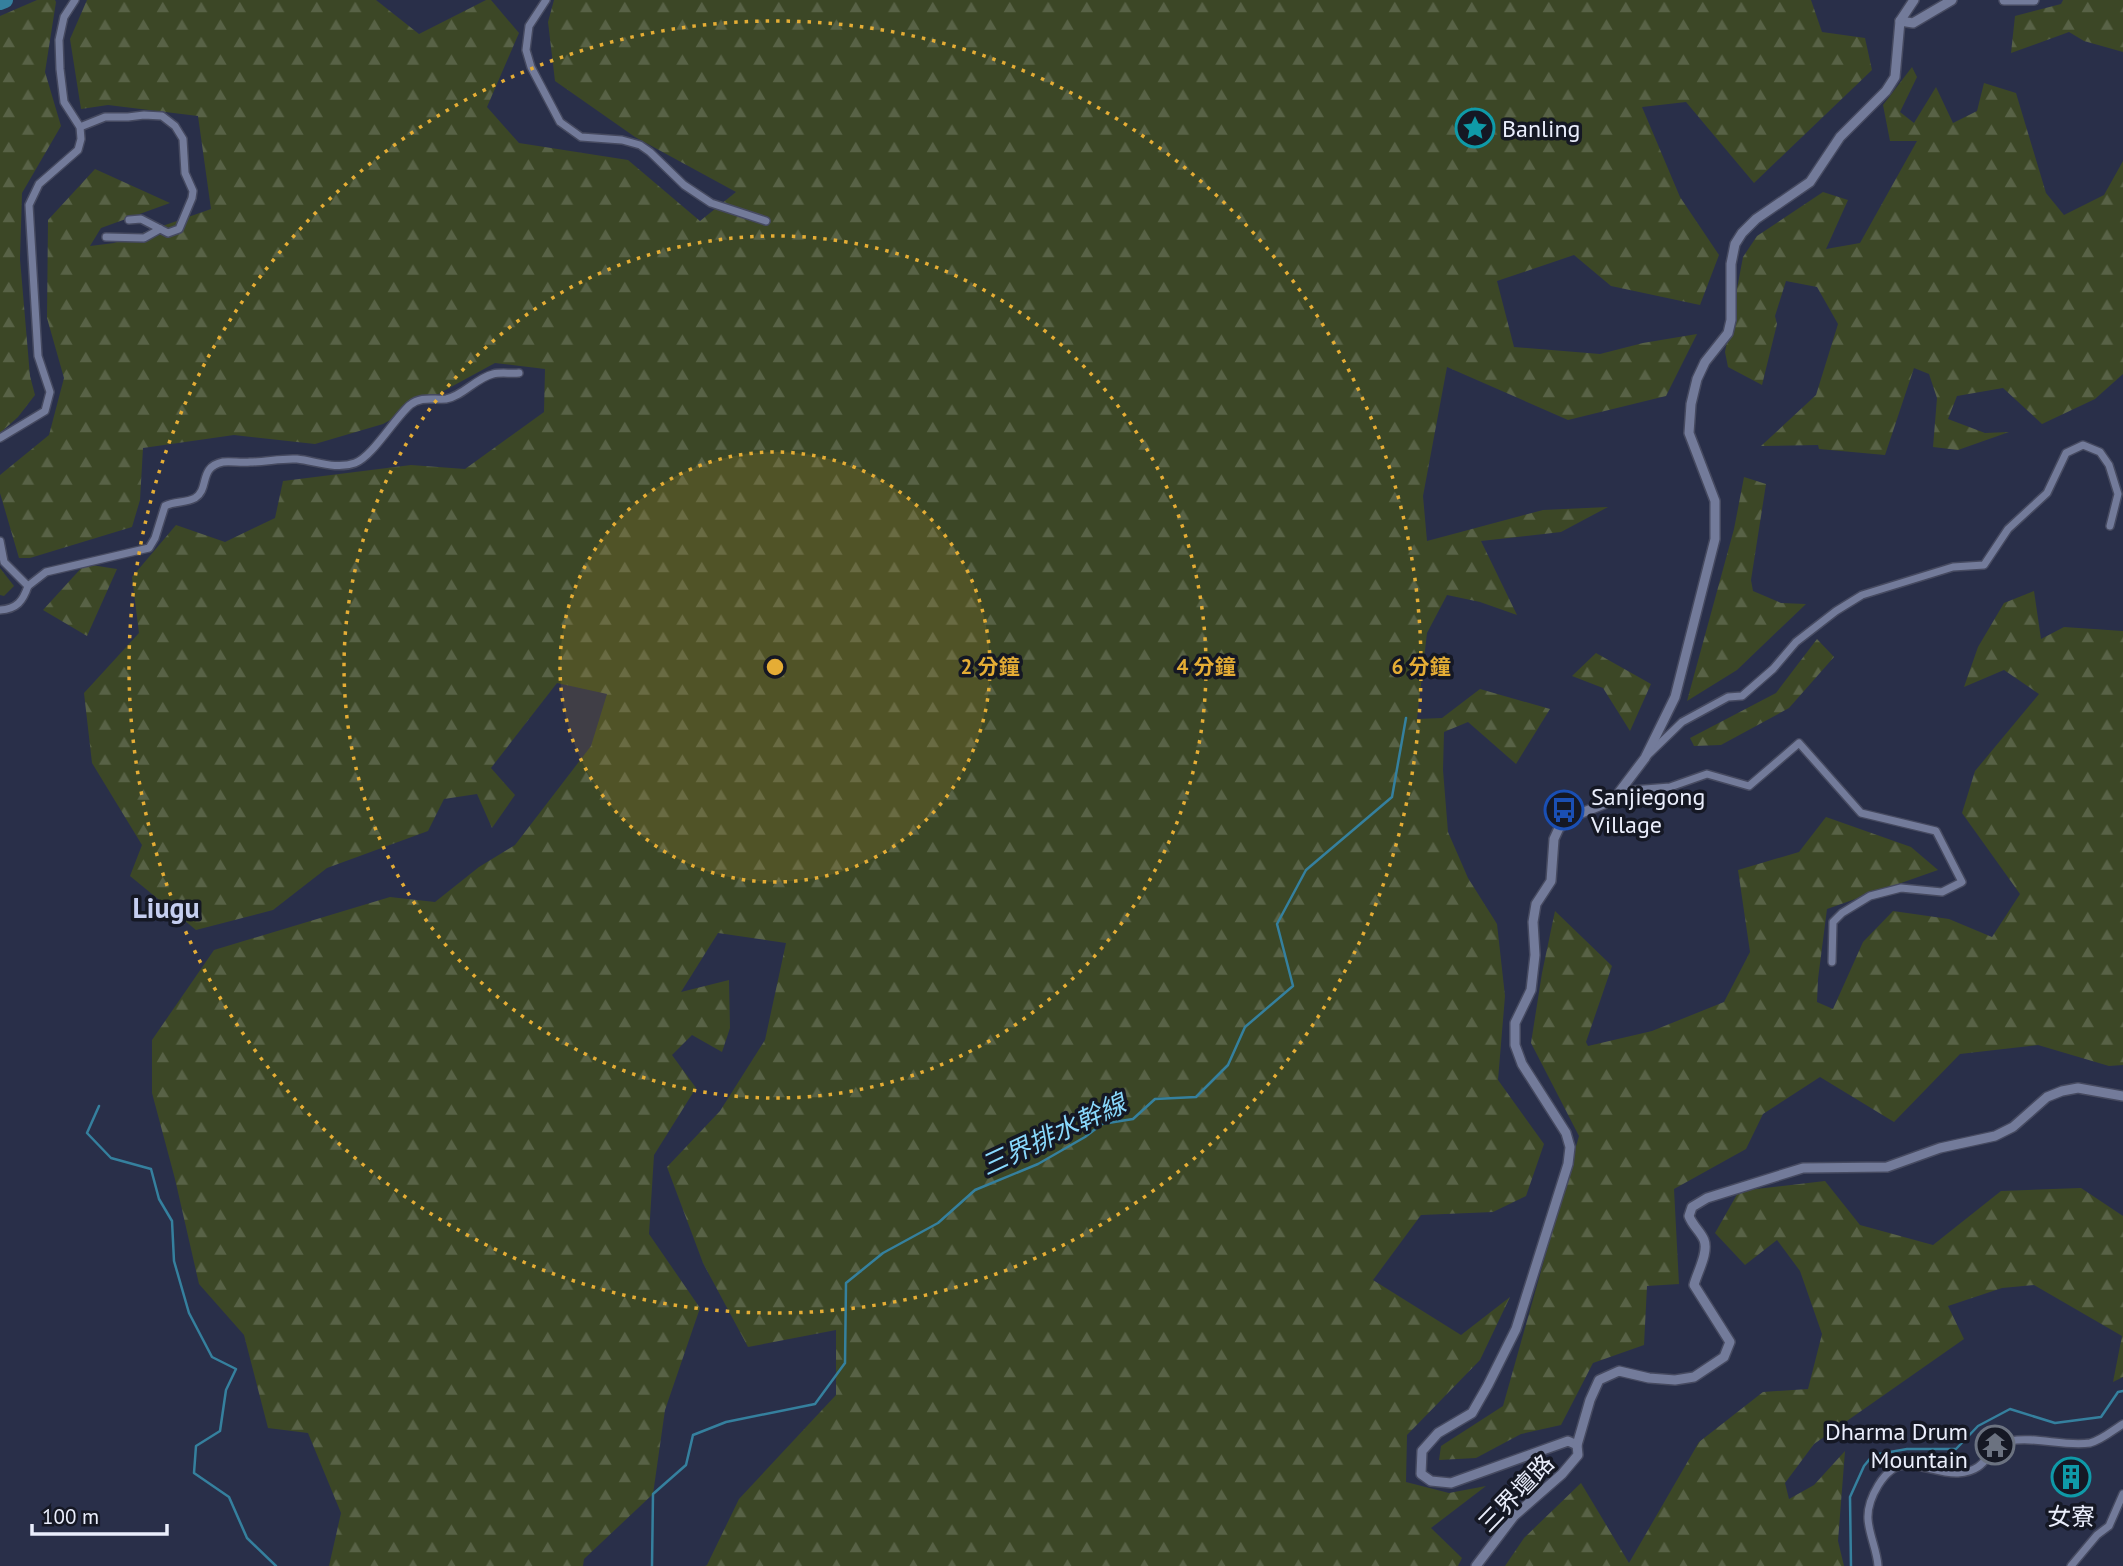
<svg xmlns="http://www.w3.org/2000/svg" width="2123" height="1566" font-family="'PT Sans','Noto Sans TC',sans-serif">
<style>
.forest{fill:url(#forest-firs)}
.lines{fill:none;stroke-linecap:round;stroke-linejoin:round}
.stream{stroke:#35809e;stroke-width:2.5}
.river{stroke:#35809e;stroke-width:16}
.minor-casing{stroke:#464a60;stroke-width:10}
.tertiary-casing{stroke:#464a60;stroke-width:12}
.minor{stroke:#737b9a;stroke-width:7}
.tertiary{stroke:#737b9a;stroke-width:9}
.ring{fill:none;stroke:#e5ad35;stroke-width:3.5;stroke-dasharray:3.5 7}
.labels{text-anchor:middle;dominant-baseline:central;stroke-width:7;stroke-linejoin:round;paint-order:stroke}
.poi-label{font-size:24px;fill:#eaeefc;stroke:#151824;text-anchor:start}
.street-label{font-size:24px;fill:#eaeefc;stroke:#151824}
.water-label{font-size:26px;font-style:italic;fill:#89d9fd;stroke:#151824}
.quarter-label{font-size:28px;font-weight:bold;fill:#c5cef0;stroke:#151824}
.centre{fill:#e5ad35;stroke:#151824;stroke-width:3.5}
.ring-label{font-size:21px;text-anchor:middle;font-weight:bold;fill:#e5ad35;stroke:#151824;stroke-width:7;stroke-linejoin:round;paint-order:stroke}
</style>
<defs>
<pattern id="forest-firs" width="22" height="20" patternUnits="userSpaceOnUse" patternTransform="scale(1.75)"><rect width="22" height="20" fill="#3c4726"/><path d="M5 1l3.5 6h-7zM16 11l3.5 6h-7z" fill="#586246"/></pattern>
</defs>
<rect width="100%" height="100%" fill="#292f49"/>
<g class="forest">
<path d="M37 0H55L56 2 45 72 61 126 22 193 20 259 30 376 35 395 18 417 0 433V16Z"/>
<path d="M87 0H376L419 34 486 0H491L519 33 487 107 519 143 628 160 700 221 736 192 635 137 555 81 548 22 554 0H1811L1822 32 1865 38 1872 70 1754 183 1686 102 1642 107 1680 197 1719 255 1700 305 1611 286 1574 255 1497 281 1514 347 1600 354 1643 343 1697 334 1666 396 1568 420 1447 367 1423 496 1427 541 1543 510 1608 507 1561 532 1481 541 1517 615 1480 602 1447 595 1427 633 1417 719 1442 718 1480 689 1550 709 1516 764 1468 722 1444 732 1443 770 1448 832 1468 878 1497 924 1505 996 1498 1080 1544 1144 1526 1196 1493 1212 1421 1215 1373 1280 1461 1335 1510 1297 1480 1360 1407 1435 1406 1482 1449 1493 1486 1486 1431 1528 1462 1558 1458 1566H705L707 1565 739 1499 836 1395V1330L748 1347 703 1263 667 1167 720 1111 765 1040 786 943 718 933 681 992 729 980 730 1028 722 1052 692 1035 672 1055 696 1088 654 1155 649 1234 700 1308 665 1410 653 1494 584 1559 583 1566H329L341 1513 308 1433 268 1428 244 1335 199 1284 175 1179 152 1093V1040L214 950 390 897 435 902 479 867 515 845 591 746 607 694 557 683 491 768 515 795 492 828 477 794 444 799 428 831 327 868 273 910 196 930 130 876 142 845 92 763 84 693 139 633 132 577 176 525 225 542 275 518 283 481 411 465 465 469 544 412 545 369 495 363 383 424 315 444 234 435 143 448 140 500 132 527 30 558H19L0 493V475L49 435 64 378 47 318 48 220 95 169 170 203 101 228 90 246 114 243 211 209 198 116 108 105 81 109 70 39Z"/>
<path d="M2063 0H2123V52L2084 41 2069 32 2011 53 2015 16 2061 4Z"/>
<path d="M1912 67 1917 77 1900 112 1914 123 1936 87 1953 123 1977 111 1984 83 2016 93 2046 193 2064 215 2104 195 2123 161V374L2095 399 2042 424 2003 388 1957 396 1948 419 1985 433 2009 432 1958 450 1933 447 1937 398 1929 374 1914 368 1885 455 1819 449 1818 445 1761 446 1816 395 1838 324 1817 287 1786 281 1775 316 1777 324 1762 385 1728 367 1725 352 1743 257 1757 236 1823 192 1848 200 1826 249 1860 243 1917 141H1890L1883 105Z"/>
<path d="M1744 477 1766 484 1751 580 1753 591 1781 603 1806 604 1737 670 1687 701 1734 529Z"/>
<path d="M85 564 117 569 87 636 43 610Z"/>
<path d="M0 568 14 586 4 596 0 595Z"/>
<path d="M2034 591 2041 639 2064 627 2123 631V1065L2109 1066 2038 1045 1960 1054 1894 1122 1820 1077 1763 1114 1746 1149 1674 1189 1679 1284 1647 1286 1644 1345 1593 1363 1561 1425 1521 1434 1476 1458 1439 1460 1441 1446 1503 1406 1579 1136 1531 1043 1542 973 1555 911 1612 966 1586 1042 1588 1046 1652 1031 1724 1002 1750 952 1738 870 1799 852 1826 817 1911 847 1938 870 1827 909 1818 979 1817 1002 1833 1009 1863 942 1893 911 1949 919 1992 937 2020 894 1962 813 1975 771 2039 694 2004 670 1964 687 1978 647 2004 603Z"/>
<path d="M1817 639 1834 657 1789 708 1721 745 1694 746 1690 738 1776 693Z"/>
<path d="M1596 653 1651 684 1630 731 1603 688 1572 676Z"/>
<path d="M1825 1181 1860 1225 1933 1245 2001 1191 2081 1188 2123 1216V1377L2113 1382 2122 1336 2034 1285 2002 1288 1948 1306 1964 1339 1814 1444 1785 1483 1789 1499 1814 1485 1845 1451 1838 1541 1844 1566H1505L1524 1538 1581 1483 1629 1563 1699 1442 1763 1392 1808 1389 1822 1334 1800 1271 1777 1240 1745 1265 1715 1233 1739 1191Z"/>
</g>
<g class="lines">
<g class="stream">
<path d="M99 1106 87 1133 111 1158 151 1169 159 1199 172 1221 174 1261 189 1313 212 1357 236 1369 226 1390 220 1431 196 1446 194 1473 229 1497 247 1538 276 1566"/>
<path d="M652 1566 653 1494 686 1465 693 1435 726 1422 815 1404 845 1363 846 1283 883 1253 938 1223 975 1190 1038 1164 1085 1137 1102 1124 1133 1119 1155 1099 1196 1097 1228 1065 1245 1027 1293 986 1277 924 1306 870 1392 797 1406 718"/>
<path d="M1851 1566 1850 1497 1864 1466 1873 1455 1907 1449H1956L1978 1426 2010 1409 2055 1423 2101 1417 2118 1392 2123 1391"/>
</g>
<path class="river" d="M0 2 5 0"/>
<defs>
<g id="minor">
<path d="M546 0 529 26 526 50 531 67 560 122 581 137 622 140 640 145 650 152 684 185 711 203 766 221"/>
<path d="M80 127 105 117H128L144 115 162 116 175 126 183 139 185 173 193 191 192 198 179 229 168 233 141 219 129 220"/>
<path d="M106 237 144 238 160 229"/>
<path d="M0 438 45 411 50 392 38 356 29 205 39 184 78 150 81 139 80 127 64 102 60 69 59 40 64 17 75 0"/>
<path d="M0 541 4 562 28 586C23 601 17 609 0 610"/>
<path d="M28 586 46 572 149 548 155 538 165 506C175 501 186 503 195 498 210 489 198 467 223 462 231 461 241 463 250 462 266 462 281 458 297 459 316 461 336 470 355 463 372 457 394 419 410 405 421 396 433 400 446 399 463 396 476 378 493 374 501 372 511 374 519 373"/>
<path d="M1648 755 1682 722 1728 697 1742 696 1773 669 1796 642 1836 611 1862 595 1953 567 1984 565 2008 529 2047 493 2066 453 2083 445 2100 452 2109 465 2118 494 2110 526"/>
<path d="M1620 791 1670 787 1707 774 1749 786 1799 743 1861 813 1936 831 1962 882 1942 892 1901 888 1870 896 1842 913 1833 922 1832 962"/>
<path d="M1878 1566C1877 1550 1869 1535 1868 1519 1867 1500 1884 1466 1905 1465 1922 1464 1940 1474 1958 1473 1991 1471 1986 1445 2010 1441 2036 1436 2064 1447 2090 1443 2102 1440 2113 1430 2123 1424"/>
<path d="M2071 1566 2097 1535 2109 1526 2123 1494"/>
</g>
<g id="tertiary">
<path d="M2004 0H2034"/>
<path d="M1900 21 1913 23 1952 0"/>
<path d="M1577 1445 1568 1441 1451 1483 1431 1481 1421 1474 1422 1451 1438 1433 1472 1413 1488 1385 1516 1329 1568 1164 1570 1147 1566 1133 1522 1064 1515 1045V1023L1531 990 1535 955 1533 922 1536 904 1551 881 1554 839 1559 828 1574 816 1604 804 1621 793 1620 791 1645 758 1675 697 1715 539V501L1689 433 1691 404 1697 379 1705 362 1728 333 1731 320V264L1735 244 1742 233 1756 219 1810 182 1840 137 1886 91 1895 77 1900 21 1914 0"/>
<path d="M1476 1566 1514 1516 1562 1474 1578 1455 1577 1445 1590 1400 1599 1380 1619 1371 1649 1378 1675 1380 1694 1377 1724 1357 1730 1342 1694 1285C1697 1273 1709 1252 1704 1240 1701 1232 1692 1225 1689 1216L1692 1207 1707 1198 1803 1168 1887 1167 1940 1148 1995 1136 2013 1127 2047 1097 2062 1091 2078 1088 2123 1096"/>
</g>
</defs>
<use href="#minor" class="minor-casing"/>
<use href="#tertiary" class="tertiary-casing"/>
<use href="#minor" class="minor"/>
<use href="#tertiary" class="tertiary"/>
</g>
<circle cx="775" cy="667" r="215" fill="#e5ad35" fill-opacity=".12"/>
<g class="ring">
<circle cx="775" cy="667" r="215"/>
<circle cx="775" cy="667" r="431"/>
<circle cx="775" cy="667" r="646"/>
</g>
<defs>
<symbol id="sight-ring" viewBox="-11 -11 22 22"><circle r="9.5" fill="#151824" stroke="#0f9aa8" stroke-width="1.5"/><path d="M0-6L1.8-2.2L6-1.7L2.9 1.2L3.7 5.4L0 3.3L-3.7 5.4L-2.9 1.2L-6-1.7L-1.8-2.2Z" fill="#0f9aa8"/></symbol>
<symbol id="bus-ring" viewBox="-11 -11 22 22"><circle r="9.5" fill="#151824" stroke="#1a4fb4" stroke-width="1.5"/><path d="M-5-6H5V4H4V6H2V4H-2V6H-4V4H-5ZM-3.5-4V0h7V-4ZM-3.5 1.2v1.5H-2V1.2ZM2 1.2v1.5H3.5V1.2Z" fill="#1a4fb4"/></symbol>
<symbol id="temple-ring" viewBox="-11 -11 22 22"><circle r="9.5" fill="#151824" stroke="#6b7280" stroke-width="1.5"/><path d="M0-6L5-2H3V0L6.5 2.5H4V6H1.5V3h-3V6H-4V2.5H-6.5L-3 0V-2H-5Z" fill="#6b7280"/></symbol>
<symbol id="building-ring" viewBox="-11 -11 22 22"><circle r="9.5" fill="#151824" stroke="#0f9aa8" stroke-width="1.5"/><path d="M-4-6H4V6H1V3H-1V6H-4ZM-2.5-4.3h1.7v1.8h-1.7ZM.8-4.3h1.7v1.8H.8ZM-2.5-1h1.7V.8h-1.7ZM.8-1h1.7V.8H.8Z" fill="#0f9aa8"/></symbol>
</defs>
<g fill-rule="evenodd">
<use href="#sight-ring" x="1453" y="106" width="44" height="44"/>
<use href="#bus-ring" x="1542" y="788" width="44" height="44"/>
<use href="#temple-ring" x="1973" y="1423" width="44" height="44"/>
<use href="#building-ring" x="2049" y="1455" width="44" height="44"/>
</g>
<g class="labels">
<g class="poi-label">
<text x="1502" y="128">Banling</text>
<text x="1591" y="796">Sanjiegong<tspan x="1591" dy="28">Village</tspan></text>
<text x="1968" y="1431" text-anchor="end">Dharma Drum<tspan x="1968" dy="28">Mountain</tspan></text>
<text x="2071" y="1516" text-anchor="middle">女寮</text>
</g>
<g class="street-label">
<text transform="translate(1516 1493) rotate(-46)">三界壇路</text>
</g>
<g class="water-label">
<text transform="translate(1053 1134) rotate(-25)">三界排水幹線</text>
</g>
<g class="quarter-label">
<text x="166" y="907">Liugu</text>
</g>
</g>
<circle cx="775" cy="667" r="10" class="centre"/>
<g class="ring-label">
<text x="990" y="674">2 分鐘</text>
<text x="1206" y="674">4 分鐘</text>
<text x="1421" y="674">6 分鐘</text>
</g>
<path d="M32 1524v10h135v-10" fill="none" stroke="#eaeefc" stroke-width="3.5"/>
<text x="42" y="1524" font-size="21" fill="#eaeefc" stroke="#151824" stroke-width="5" paint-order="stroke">100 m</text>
</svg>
